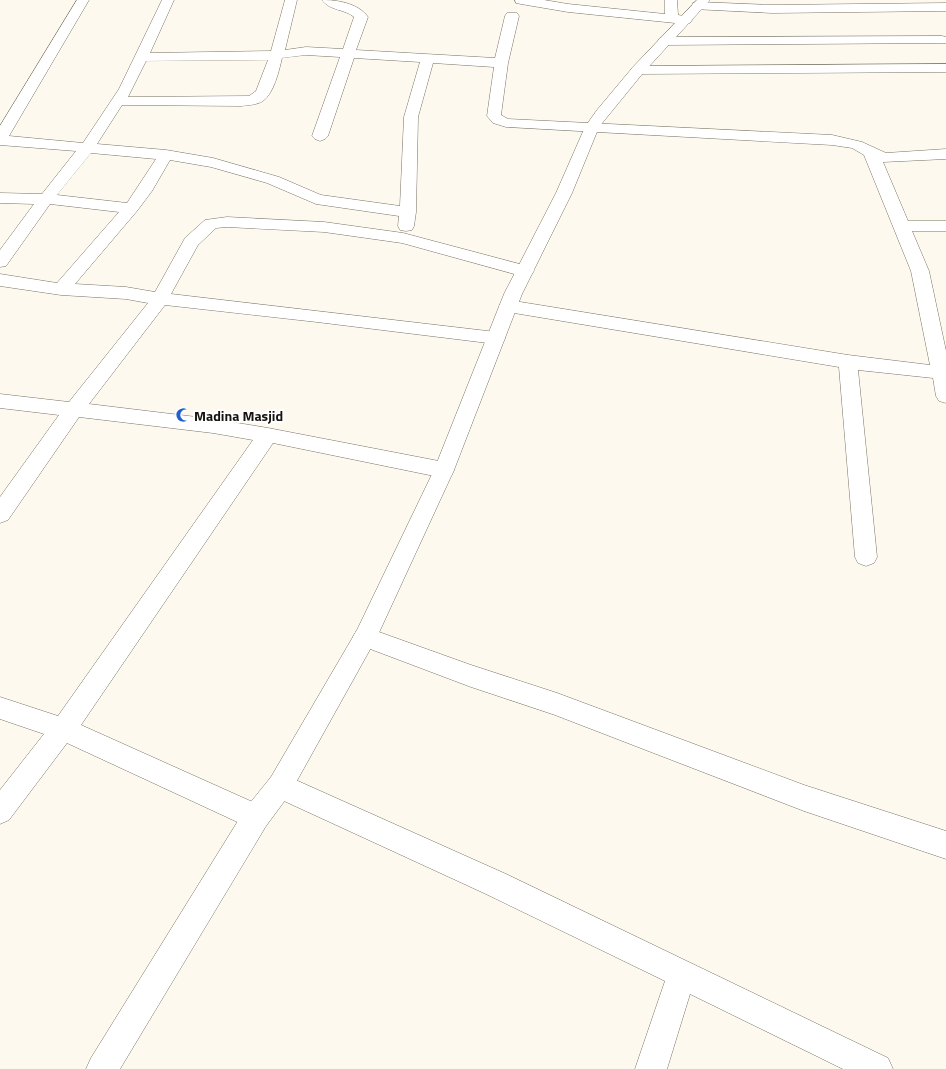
<svg xmlns="http://www.w3.org/2000/svg" width="946" height="1069" font-family="'Titillium Web',sans-serif">
<style>
.lines{fill:none;stroke-linecap:round;stroke-linejoin:round}
.street-casing{stroke:#797366;stroke-width:1}
.secondary-casing{stroke:#797366;stroke-width:1}
.street{fill:#fff;fill-rule:evenodd}
.secondary{fill:#fff;fill-rule:evenodd}
.labels{text-anchor:middle;dominant-baseline:central;stroke-width:4;stroke-linejoin:round;paint-order:stroke}
.poi-label{font-size:14px;font-weight:bold;fill:#16140f;stroke:#fff;text-anchor:start}
</style>
<rect width="100%" height="100%" fill="#fef9ee"/>
<g class="lines">
<defs>
<g id="street">
<path d="M77 0H89L9 136 83 143 119 89 162 0H174L150 53 271 51 285 0H297L285 50 306 47 343 49 354 17C345 9 330 11 322 0 337 0 358 3 368 17L356 50 495 58 505 16 507 13H517L519 16 508 63 501 115 508 119 832 135 862 142 886 153 946 149V159L883 162 908 221H946V231H912L929 271 946 351V403L939 401 936 396 933 378 858 370 877 557 874 563 866 566 858 563 855 557 839 367 508 312 502 310 499 306 502 302 508 300 848 355 930 365 911 271 864 155 852 148 832 145 506 127 493 123 487 116 494 67 433 63 418 117 416 212 414 226 412 230 406 231 400 230 398 226 399 216 316 204 267 183 211 167 170 160 152 191 137 211 75 284 126 287 155 292 185 238 205 220 227 217 324 222 403 233 531 267 534 271 531 275 525 277 402 243 324 232 227 227 216 228 198 245 171 294 496 332 503 334 505 338 503 342 496 344 317 322 165 305 89 404 213 419 268 428 444 462 451 464 454 470 451 476 444 478 273 443 81 725 266 808 269 817 266 826 256 830 246 826 67 743 9 820 0 824V790L44 734 0 719V697L58 716 253 440 213 433 79 417 8 520 0 523V497L59 415 0 408V394L69 402 148 303 126 299 61 295 0 286V274L57 283 119 212 50 204 6 266 0 267V250L34 204 0 203V193L42 194 76 151 0 145V126ZM306 55 340 57 312 136 315 139 320 141 325 139 328 136 354 58 420 62 404 117 400 206 321 195 279 177 213 158 166 150 97 144 122 105 241 106C248 105 257 105 263 101 274 93 279 71 282 58ZM268 60 256 91 249 96 128 97 146 61ZM91 153 156 159 127 203 57 195Z"/>
<path d="M515 0H544L568 4 665 14V0H677L678 15 690 17 692 20 690 23 685 24 568 12 521 4 516 3Z"/>
<path d="M698 2 772 5 946 3V11L772 13 693 9 692 6 693 3Z"/>
<path d="M942 36 946 37V43L665 45 660 44 658 41 660 38 665 37Z"/>
<path d="M946 64V72L638 74 633 73 631 70 633 67 638 66Z"/>
<path d="M365 627 471 665 557 693 804 785 946 831V859L804 811 555 715 471 687 357 644 353 637 357 630Z"/>
<path d="M280 773 506 874 888 1058 893 1069H843L690 994 667 1069H635L665 981 486 894 271 795 267 786 271 777Z"/>
</g>
<path id="secondary" d="M697 0H710L643 73 599 127 572 193 522 294 454 470 377 637 289 795 266 826 120 1069H86L91 1058 246 808 271 777 357 630 434 470 504 294 556 193 585 127 597 110 633 67Z"/>
</defs>
<use href="#street" class="street-casing"/>
<use href="#secondary" class="secondary-casing"/>
<use href="#street" class="street"/>
<use href="#secondary" class="secondary"/>
</g>
<defs>
<symbol id="mosque-bare" viewBox="-9 -9 18 18"><path d="M3.5-4.9A6 6 0 1 0 3.5 4.9A5 5 0 1 1 3.5-4.9Z" fill="#2061cd" stroke="#fff" stroke-width="2.5" paint-order="stroke"/></symbol>
</defs>
<g fill-rule="evenodd">
<use href="#mosque-bare" x="173" y="405" width="20" height="20"/>
</g>
<g class="labels">
<g class="poi-label">
<text x="194" y="415">Madina Masjid</text>
</g>
</g>
</svg>
